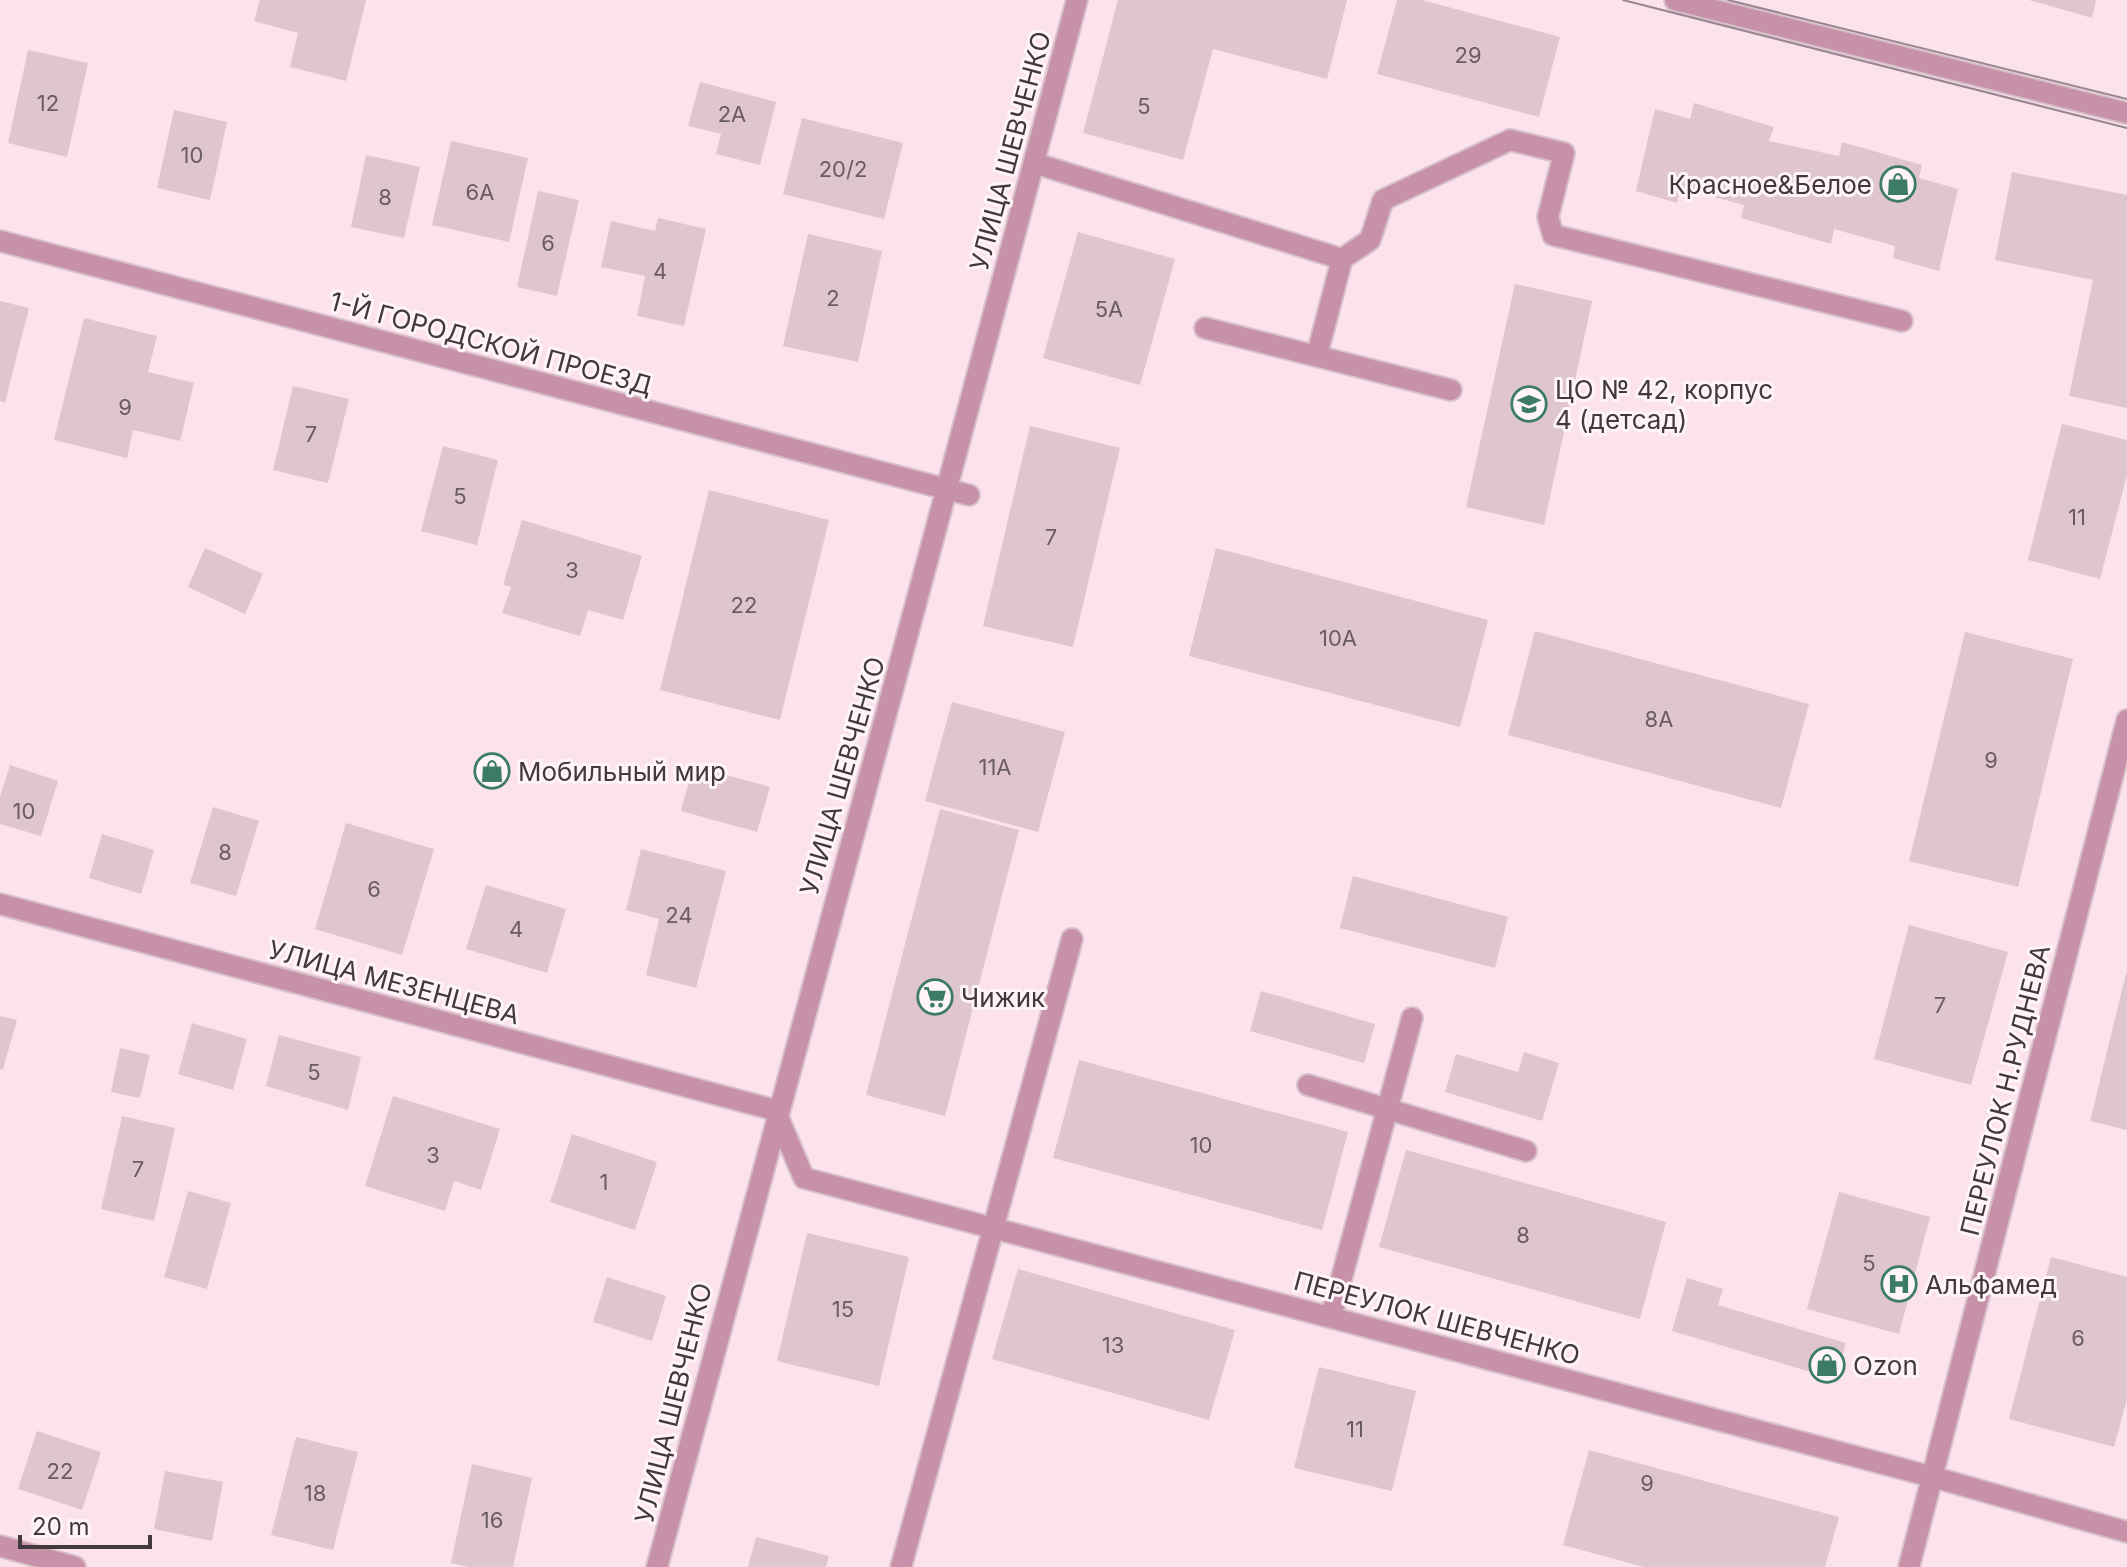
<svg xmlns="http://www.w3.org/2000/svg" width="2127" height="1567" font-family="Inter,sans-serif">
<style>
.building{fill:#dec5cf}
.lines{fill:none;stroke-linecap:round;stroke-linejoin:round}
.minor-casing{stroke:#d7c0c9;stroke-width:24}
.minor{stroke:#c792a9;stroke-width:20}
.tram{stroke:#98878e;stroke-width:2}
.labels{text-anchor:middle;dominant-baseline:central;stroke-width:6;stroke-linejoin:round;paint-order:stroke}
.number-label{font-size:22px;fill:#6a5c62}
.street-label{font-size:26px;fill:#43393d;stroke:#fff4f8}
.poi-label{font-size:26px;fill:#43393d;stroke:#fff4f8;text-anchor:start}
</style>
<rect width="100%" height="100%" fill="#fce2ec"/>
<g class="building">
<path d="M260 0H366L346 81 290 67 298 33 254 21Z"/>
<path d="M1118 0H1347L1327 79 1213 49 1183 160 1083 133Z"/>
<path d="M1397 0H1422L1560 37 1539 117 1377 74Z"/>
<path d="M2029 0H2096L2092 18Z"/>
<path d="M28 50 88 63 67 157 8 143Z"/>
<path d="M700 82 776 102 760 165 716 154 721 134 688 126Z"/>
<path d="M1694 103 1774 127 1769 141 1839 156 1842 142 1922 165 1919 178 1958 189 1939 271 1893 258 1895 246 1834 229 1831 244 1741 218 1744 205 1680 188 1677 203 1636 191 1655 109 1690 119Z"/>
<path d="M174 110 227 122 210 200 157 188Z"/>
<path d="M802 118 903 143 884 219 783 194Z"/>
<path d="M451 141 528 158 509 242 432 225Z"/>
<path d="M366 155 420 167 404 238 351 227Z"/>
<path d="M2012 172 2127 195V408L2069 396 2093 280 1995 260Z"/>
<path d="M538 191 579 200 557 296 517 287Z"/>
<path d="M658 218 706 229 684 326 637 316 645 276 601 267 611 221 655 231Z"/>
<path d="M1078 232 1175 259 1140 385 1043 358Z"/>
<path d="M808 234 882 251 858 362 783 346Z"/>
<path d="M1515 284 1592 301 1544 525 1466 507Z"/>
<path d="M0 301 29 308 5 403 0 401Z"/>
<path d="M84 318 157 336 148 372 194 383 180 441 133 430 127 458 54 440Z"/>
<path d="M293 386 349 399 328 483 273 470Z"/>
<path d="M2062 424 2127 440V475L2100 579 2028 560Z"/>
<path d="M1030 426 1120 448 1073 647 983 626Z"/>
<path d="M443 446 498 460 477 545 421 531Z"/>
<path d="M709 490 829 520 780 720 660 690Z"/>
<path d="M522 520 642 556 623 620 588 610 580 636 502 613 511 587 503 585Z"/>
<path d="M205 548 263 574 245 614 188 587Z"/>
<path d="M1216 548 1488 620 1460 727 1189 656Z"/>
<path d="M1535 631 1809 704 1781 808 1508 735Z"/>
<path d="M1965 632 2073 659 2018 887 1909 861Z"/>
<path d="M952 702 1065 732 1038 832 925 801Z"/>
<path d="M10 765 58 781 41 836 0 824V797Z"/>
<path d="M693 766 770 787 757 832 681 811Z"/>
<path d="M213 807 259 821 236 896 190 883Z"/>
<path d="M940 809 1019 830 945 1116 866 1095Z"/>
<path d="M346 823 434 849 402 955 315 929Z"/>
<path d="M102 834 154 850 141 894 89 878Z"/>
<path d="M641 849 726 871 696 988 646 975 659 919 626 910Z"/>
<path d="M1353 876 1508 917 1495 968 1340 928Z"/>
<path d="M486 885 566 909 547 973 466 949Z"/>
<path d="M1909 925 2008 952 1971 1085 1874 1059Z"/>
<path d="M2126 974H2127V1130L2090 1121Z"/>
<path d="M1261 991 1375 1024 1364 1063 1250 1031Z"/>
<path d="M0 1016 17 1020 3 1069H0Z"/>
<path d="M192 1023 247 1039 233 1090 178 1074Z"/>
<path d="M279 1035 361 1057 348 1110 266 1086Z"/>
<path d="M120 1048 150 1055 140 1098 111 1092Z"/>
<path d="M1524 1052 1559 1063 1542 1121 1445 1092 1456 1054 1518 1072Z"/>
<path d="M1079 1060 1348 1132 1322 1230 1053 1158Z"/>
<path d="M393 1096 500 1129 481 1190 454 1181 445 1211 365 1186Z"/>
<path d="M122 1116 175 1128 154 1221 101 1209Z"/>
<path d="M572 1134 657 1162 635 1230 550 1202Z"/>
<path d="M1406 1150 1666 1222 1640 1319 1379 1247Z"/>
<path d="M188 1191 231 1203 207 1289 164 1277Z"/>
<path d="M1839 1192 1930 1217 1899 1334 1807 1309Z"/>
<path d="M807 1233 909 1257 879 1386 777 1361Z"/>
<path d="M2051 1257 2127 1277V1399L2114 1447 2009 1419Z"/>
<path d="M1018 1269 1235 1330 1209 1420 992 1359Z"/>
<path d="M607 1277 666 1296 652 1341 593 1322Z"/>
<path d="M1687 1278 1723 1289 1718 1305 1846 1343 1835 1379 1672 1331Z"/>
<path d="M1319 1367 1416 1391 1392 1491 1294 1468Z"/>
<path d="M37 1431 101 1452 82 1510 18 1489Z"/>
<path d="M296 1437 358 1452 333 1550 271 1535Z"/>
<path d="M1589 1450 1839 1517 1825 1567H1644L1563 1545Z"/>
<path d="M472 1464 532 1478 513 1567H469L451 1563Z"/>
<path d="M165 1471 223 1482 212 1541 154 1529Z"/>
<path d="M756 1537 829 1556 826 1567H748Z"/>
</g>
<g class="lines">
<defs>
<g id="minor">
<path d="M1675 0 2127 113"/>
<path d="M1034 163 1342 259 1370 240 1383 200 1510 140 1564 153 1548 217 1553 235 1902 321"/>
<path d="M0 241 969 495"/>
<path d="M1205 328 1451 390"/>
<path d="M1317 355 1342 259"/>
<path d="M0 904 775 1110 804 1178 1933 1477 2127 1532"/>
<path d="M1308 1085 1526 1151"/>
<path d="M1331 1317 1412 1018"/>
<path d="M0 1546 75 1567"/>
<path d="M657 1567C793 1043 940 523 1077 0"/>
<path d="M901 1567 1072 939"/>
<path d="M1909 1567 2127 720"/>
</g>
</defs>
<use href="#minor" class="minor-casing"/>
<use href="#minor" class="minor"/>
<g class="tram">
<path d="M1623 0 2127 128"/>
<path d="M1728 0 2127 99"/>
</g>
</g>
<defs>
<symbol id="shop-ring" viewBox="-11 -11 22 22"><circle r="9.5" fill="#fff4f8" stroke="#3c7b68" stroke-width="1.5"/><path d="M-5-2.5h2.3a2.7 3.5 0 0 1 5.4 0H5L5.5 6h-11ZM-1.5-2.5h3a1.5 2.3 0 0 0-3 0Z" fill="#3c7b68"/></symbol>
<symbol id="school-ring" viewBox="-11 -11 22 22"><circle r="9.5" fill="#fff4f8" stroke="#3c7b68" stroke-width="1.5"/><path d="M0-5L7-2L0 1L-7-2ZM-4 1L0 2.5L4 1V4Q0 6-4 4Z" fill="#3c7b68"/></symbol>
<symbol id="supermarket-ring" viewBox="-11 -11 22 22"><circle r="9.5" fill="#fff4f8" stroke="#3c7b68" stroke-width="1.5"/><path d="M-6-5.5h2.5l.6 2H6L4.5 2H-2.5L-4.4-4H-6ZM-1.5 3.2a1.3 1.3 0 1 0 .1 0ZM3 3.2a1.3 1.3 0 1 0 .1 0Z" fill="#3c7b68"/></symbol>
<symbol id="hospital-ring" viewBox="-11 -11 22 22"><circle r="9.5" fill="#fff4f8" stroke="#3c7b68" stroke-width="1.5"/><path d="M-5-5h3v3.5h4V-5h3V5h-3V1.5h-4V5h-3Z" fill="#3c7b68"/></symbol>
</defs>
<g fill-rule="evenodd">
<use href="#shop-ring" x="1878" y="164" width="40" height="40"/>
<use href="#school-ring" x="1509" y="384" width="40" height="40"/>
<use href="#shop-ring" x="472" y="751" width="40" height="40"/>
<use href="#supermarket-ring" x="915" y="977" width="40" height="40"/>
<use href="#hospital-ring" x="1879" y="1264" width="40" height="40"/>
<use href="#shop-ring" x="1807" y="1345" width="40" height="40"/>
</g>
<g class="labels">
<g class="number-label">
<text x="1468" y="55">29</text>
<text x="48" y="103">12</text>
<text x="1144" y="106">5</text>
<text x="732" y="114">2А</text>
<text x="192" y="155">10</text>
<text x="843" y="169">20/2</text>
<text x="480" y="192">6А</text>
<text x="385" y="197">8</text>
<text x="548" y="243">6</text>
<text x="660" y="271">4</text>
<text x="833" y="298">2</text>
<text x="1109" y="309">5А</text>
<text x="125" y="407">9</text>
<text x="311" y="434">7</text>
<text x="460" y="496">5</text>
<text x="2077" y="517">11</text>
<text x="1051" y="537">7</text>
<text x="572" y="570">3</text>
<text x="744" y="605">22</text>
<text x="1338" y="638">10А</text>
<text x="1659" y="719">8А</text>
<text x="1991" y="760">9</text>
<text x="995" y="767">11А</text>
<text x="24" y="811">10</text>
<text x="225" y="852">8</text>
<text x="374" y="889">6</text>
<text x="679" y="915">24</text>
<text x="516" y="929">4</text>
<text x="1940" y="1005">7</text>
<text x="314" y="1072">5</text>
<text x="1201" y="1145">10</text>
<text x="433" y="1155">3</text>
<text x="138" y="1169">7</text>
<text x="604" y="1182">1</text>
<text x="1523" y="1235">8</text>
<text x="1869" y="1263">5</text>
<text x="843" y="1309">15</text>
<text x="2078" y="1338">6</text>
<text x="1113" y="1345">13</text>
<text x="1355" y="1429">11</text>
<text x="60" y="1471">22</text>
<text x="1647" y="1483">9</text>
<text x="315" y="1493">18</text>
<text x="492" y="1520">16</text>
</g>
<g class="street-label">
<text transform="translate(1010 151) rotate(-75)">УЛИЦА ШЕВЧЕНКО</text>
<text transform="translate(491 343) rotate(15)">1-Й ГОРОДСКОЙ ПРОЕЗД</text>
<text transform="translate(842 776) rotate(-74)">УЛИЦА ШЕВЧЕНКО</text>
<text transform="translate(394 982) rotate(15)">УЛИЦА МЕЗЕНЦЕВА</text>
<text transform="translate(2005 1090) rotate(-76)">ПЕРЕУЛОК Н.РУДНЕВА</text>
<text transform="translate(1437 1318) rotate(15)">ПЕРЕУЛОК ШЕВЧЕНКО</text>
<text transform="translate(673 1403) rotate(-76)">УЛИЦА ШЕВЧЕНКО</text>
</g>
<g class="poi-label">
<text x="1872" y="184" text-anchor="end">Красное&amp;Белое</text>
<text x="1555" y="389">ЦО № 42, корпус<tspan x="1555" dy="30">4 (детсад)</tspan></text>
<text x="518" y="771">Мобильный мир</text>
<text x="961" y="997">Чижик</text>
<text x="1925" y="1284">Альфамед</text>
<text x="1853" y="1365">Ozon</text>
</g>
</g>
<path d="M20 1535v12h130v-12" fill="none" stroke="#43393d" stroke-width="4"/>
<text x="32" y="1535" font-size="24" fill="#43393d" stroke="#fff4f8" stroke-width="6" paint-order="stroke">20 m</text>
</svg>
